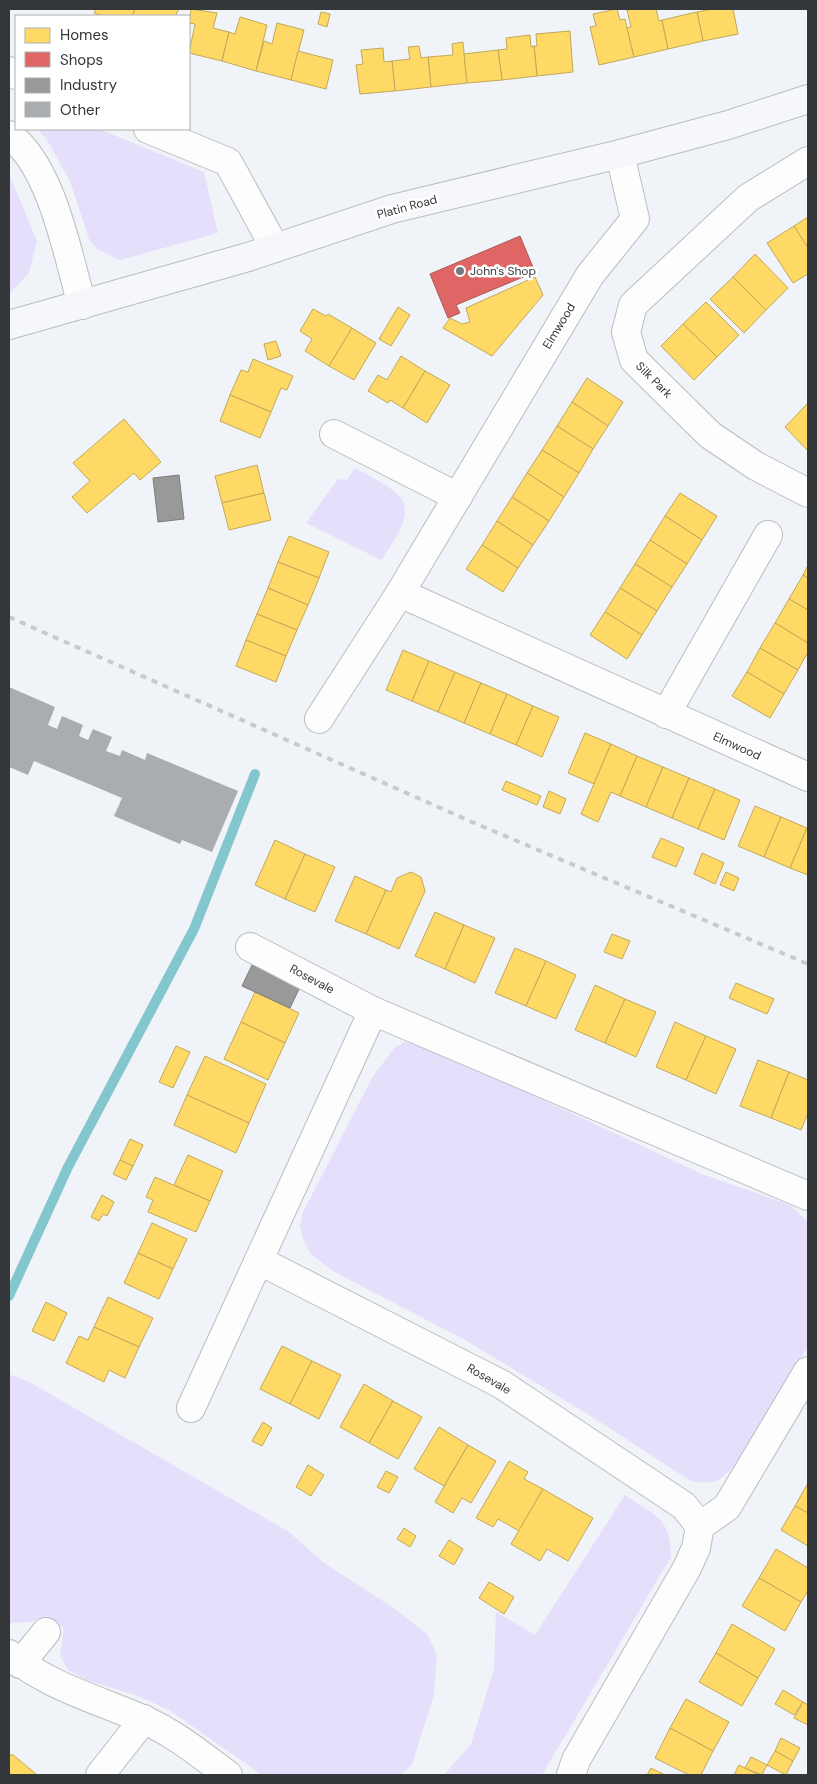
<svg xmlns="http://www.w3.org/2000/svg" width="817" height="1784" font-family="'DM Sans',sans-serif">
<style>
.green{fill:#e5dffb}
.homes{fill:#ffd966;stroke:#c2a859}
.shops{fill:#e06666;stroke:#ac5859}
.industry{fill:#999;stroke:#7b7c7c}
.lines{fill:none;stroke-linecap:round;stroke-linejoin:round}
.stream{stroke:#83c6ce;stroke-width:10}
.building{fill:#aaadaf}
.minor-casing{stroke:#babdc0;stroke-width:30}
.tertiary-casing{stroke:#babdc0;stroke-width:30}
.secondary-casing{stroke:#babdc0;stroke-width:30}
.minor{stroke:#fdfdfe;stroke-width:28}
.tertiary{stroke:#fdfdfe;stroke-width:28}
.secondary{stroke:#f5f7fa;stroke-width:28}
.rail{stroke:#c9cacc;stroke-width:4;stroke-dasharray:6 6;stroke-linecap:butt}
.poi-dot{fill:#76797c;stroke:#fff;stroke-width:2}
.labels{text-anchor:middle;dominant-baseline:central;stroke-width:5;stroke-linejoin:round;paint-order:stroke}
.street-label{font-size:12px;fill:#34373a;stroke:#fff}
.poi-label{font-size:12px;fill:#34373a;stroke:#fff;text-anchor:start}
</style>
<rect width="100%" height="100%" fill="#f0f4f8"/>
<g class="green">
<path d="M37 129H99L204 172 218 233 120 260 97 249 89 239 70 181 46 138Z"/>
<path d="M9 174 37 241 29 273 9 294Z"/>
<path d="M355 468C412 498 420 504 381 560L306 523 338 479 347 480Z"/>
<path d="M405 1042 430 1047 702 1174 790 1205 808 1222V1346L734 1466C718 1483 713 1485 691 1481L589 1415 465 1340 331 1270 311 1254 303 1239 300 1225 303 1212 373 1076 395 1047Z"/>
<path d="M9 1374 31 1383 289 1532 323 1562 395 1609 427 1634 437 1655 434 1695 412 1764 401 1775H262L169 1710 138 1696 86 1680 68 1670 60 1656 64 1628 46 1616 31 1622 9 1623Z"/>
<path d="M625 1495C655 1516 670 1516 671 1557L542 1775H444L471 1744 494 1669 496 1612 535 1635Z"/>
</g>
<g class="homes">
<path d="M96 9H135L132 16H102L94 13Z"/>
<path d="M135 9H179L175 16H132Z"/>
<path d="M191 9 217 13 213 28 229 32 222 61 189 53 195 24 189 23Z"/>
<path d="M617 9 620 20 625 19 634 57 599 65 590 27 596 26 593 14Z"/>
<path d="M635 9H656L659 21 662 20 668 49 634 57 627 28 631 27 627 10Z"/>
<path d="M712 9H733L738 34 703 41 697 12Z"/>
<path d="M321 12 330 14 327 27 318 24Z"/>
<path d="M697 12 703 41 668 49 662 20Z"/>
<path d="M240 17 267 25 256 71 222 61 229 32 235 34Z"/>
<path d="M277 23 304 30 291 80 256 71 264 41 272 44Z"/>
<path d="M570 31 573 72 537 76 534 46H537L536 34Z"/>
<path d="M530 35 531 47 534 46 537 76 502 80 498 50 507 49 506 38Z"/>
<path d="M463 42 467 83 431 87 428 57 453 55 452 44Z"/>
<path d="M419 46 421 58 428 57 431 87 395 91 392 61 410 59 408 47Z"/>
<path d="M383 48 384 62 392 61 395 91 360 94 356 65 363 64 361 50Z"/>
<path d="M498 50 502 80 467 83 464 54Z"/>
<path d="M298 51 333 60 326 89 291 80Z"/>
<path d="M808 217V248L794 226Z"/>
<path d="M794 226 808 248V274L793 283 767 243Z"/>
<path d="M755 254 788 288 766 310 733 277Z"/>
<path d="M535 277 543 295 492 356 443 328 450 318 462 324 470 322 466 308Z"/>
<path d="M733 277 766 310 744 333 710 299Z"/>
<path d="M706 302 739 335 717 357 683 324Z"/>
<path d="M398 307 410 315 391 346 379 339Z"/>
<path d="M313 309 326 316 328 314 352 328 329 366 305 351 312 339 300 331Z"/>
<path d="M683 324 717 357 694 380 661 346Z"/>
<path d="M352 328 376 343 354 380 329 366Z"/>
<path d="M276 341 281 356 268 360 264 344Z"/>
<path d="M401 356 425 371 403 408 390 400 388 403 368 391 378 375 387 380Z"/>
<path d="M253 359 293 376 287 390 281 388 271 412 230 395 241 370 248 372Z"/>
<path d="M425 371 450 385 427 423 403 408Z"/>
<path d="M587 378 623 402 608 426 572 402Z"/>
<path d="M230 395 271 412 260 438 220 421Z"/>
<path d="M572 402 608 426 593 449 557 426Z"/>
<path d="M807 404 808 405V451L785 427Z"/>
<path d="M124 419 161 462 140 480 134 473 87 513 72 497 90 481 73 463Z"/>
<path d="M557 426 593 449 579 473 542 450Z"/>
<path d="M542 450 579 473 564 497 527 473Z"/>
<path d="M257 465 264 493 222 503 215 476Z"/>
<path d="M527 473 564 497 549 521 512 497Z"/>
<path d="M264 493 271 520 229 530 222 503Z"/>
<path d="M680 493 717 516 702 540 665 516Z"/>
<path d="M512 497 549 521 533 545 497 521Z"/>
<path d="M665 516 702 540 687 564 650 540Z"/>
<path d="M497 521 533 545 518 568 482 545Z"/>
<path d="M289 536 329 552 319 578 278 562Z"/>
<path d="M650 540 687 564 672 587 635 564Z"/>
<path d="M482 545 518 568 503 592 466 569Z"/>
<path d="M278 562 319 578 308 605 268 588Z"/>
<path d="M635 564 672 587 657 611 620 588Z"/>
<path d="M808 565V578L803 575Z"/>
<path d="M803 575 808 578V610L789 599Z"/>
<path d="M268 588 308 605 297 630 257 614Z"/>
<path d="M620 588 657 611 642 635 605 612Z"/>
<path d="M789 599 808 610V643L775 623Z"/>
<path d="M605 612 642 635 627 659 590 635Z"/>
<path d="M257 614 297 630 286 656 246 640Z"/>
<path d="M775 623 808 643V652L798 670 760 648Z"/>
<path d="M246 640 286 656 276 682 236 666Z"/>
<path d="M760 648 798 670 784 694 747 672Z"/>
<path d="M403 650 429 661 412 701 386 690Z"/>
<path d="M429 661 455 672 438 712 412 701Z"/>
<path d="M455 672 481 683 464 723 438 712Z"/>
<path d="M747 672 784 694 770 718 732 696Z"/>
<path d="M481 683 507 694 490 734 464 723Z"/>
<path d="M507 694 533 706 516 745 490 734Z"/>
<path d="M533 706 559 717 542 757 516 745Z"/>
<path d="M585 733 611 744 594 784 568 773Z"/>
<path d="M611 744 637 756 620 796 611 792 598 822 581 814Z"/>
<path d="M637 756 663 767 646 807 620 796Z"/>
<path d="M663 767 689 778 672 818 646 807Z"/>
<path d="M689 778 715 789 698 829 672 818Z"/>
<path d="M506 781 541 796 537 805 502 790Z"/>
<path d="M715 789 740 800 724 840 698 829Z"/>
<path d="M549 791 566 799 560 814 543 807Z"/>
<path d="M755 806 781 817 764 857 738 846Z"/>
<path d="M781 817 807 828 790 868 764 857Z"/>
<path d="M807 828H808V875L790 868Z"/>
<path d="M661 838 684 848 676 867 652 857Z"/>
<path d="M275 840 305 854 285 899 255 885Z"/>
<path d="M702 853 724 863 715 884 694 874Z"/>
<path d="M305 854 335 867 315 912 285 899Z"/>
<path d="M411 872 421 877 425 891 399 949 366 934 386 890 391 892 397 878Z"/>
<path d="M726 872 739 878 734 891 720 885Z"/>
<path d="M355 876 386 890 366 934 335 921Z"/>
<path d="M435 912 464 925 445 969 415 956Z"/>
<path d="M464 925 495 938 475 983 445 969Z"/>
<path d="M612 934 630 941 622 959 604 952Z"/>
<path d="M515 948 546 961 526 1006 495 993Z"/>
<path d="M546 961 576 975 556 1019 526 1006Z"/>
<path d="M736 983 774 999 767 1014 729 998Z"/>
<path d="M595 985 625 999 605 1043 575 1030Z"/>
<path d="M255 992 299 1013 285 1043 241 1022Z"/>
<path d="M625 999 656 1012 636 1057 605 1043Z"/>
<path d="M241 1022 285 1043 268 1080 224 1059Z"/>
<path d="M675 1022 706 1036 686 1080 656 1067Z"/>
<path d="M706 1036 736 1049 716 1094 686 1080Z"/>
<path d="M176 1046 190 1052 173 1088 159 1082Z"/>
<path d="M205 1056 266 1084 249 1123 187 1095Z"/>
<path d="M758 1060 789 1072 771 1118 740 1106Z"/>
<path d="M789 1072 808 1080V1113L801 1130 771 1118Z"/>
<path d="M187 1095 249 1123 236 1153 174 1125Z"/>
<path d="M130 1139 143 1145 133 1166 120 1160Z"/>
<path d="M188 1155 223 1171 210 1201 174 1185Z"/>
<path d="M120 1160 133 1166 126 1180 113 1174Z"/>
<path d="M155 1177 210 1201 196 1232 148 1212 153 1200 146 1197Z"/>
<path d="M102 1195 114 1202 107 1216 103 1214 99 1221 91 1217Z"/>
<path d="M152 1223 187 1239 173 1269 138 1253Z"/>
<path d="M138 1253 173 1269 159 1299 124 1283Z"/>
<path d="M108 1297 153 1318 139 1347 94 1327Z"/>
<path d="M46 1302 67 1313 54 1341 32 1331Z"/>
<path d="M94 1327 139 1347 125 1378 109 1370 104 1382 66 1363 79 1336 88 1340Z"/>
<path d="M282 1346 312 1361 290 1404 260 1389Z"/>
<path d="M312 1361 341 1375 319 1419 290 1404Z"/>
<path d="M364 1384 393 1401 369 1443 340 1427Z"/>
<path d="M393 1401 422 1417 398 1459 369 1443Z"/>
<path d="M263 1422 272 1428 262 1446 252 1441Z"/>
<path d="M439 1427 468 1445 444 1486 414 1469Z"/>
<path d="M468 1445 496 1461 471 1503 462 1498 453 1513 435 1502Z"/>
<path d="M509 1461 528 1472 524 1479 543 1489 519 1531 498 1519 493 1527 476 1518Z"/>
<path d="M308 1465 324 1475 311 1496 296 1487Z"/>
<path d="M386 1471 398 1477 389 1493 377 1487Z"/>
<path d="M808 1483V1513L795 1506Z"/>
<path d="M543 1489 593 1518 568 1561 547 1549 540 1561 511 1544Z"/>
<path d="M795 1506 808 1513V1546L781 1530Z"/>
<path d="M404 1528 416 1536 410 1547 397 1539Z"/>
<path d="M449 1540 463 1549 454 1565 439 1556Z"/>
<path d="M776 1549 808 1568V1591L801 1602 759 1578Z"/>
<path d="M759 1578 801 1602 785 1631 742 1606Z"/>
<path d="M489 1582 514 1597 504 1614 479 1598Z"/>
<path d="M732 1624 775 1649 758 1678 716 1653Z"/>
<path d="M716 1653 758 1678 742 1706 699 1682Z"/>
<path d="M783 1690 803 1702 794 1715 775 1704Z"/>
<path d="M686 1699 729 1722 713 1751 670 1728Z"/>
<path d="M803 1702 808 1705V1725L794 1718Z"/>
<path d="M670 1728 713 1751 701 1775H689L655 1758Z"/>
<path d="M781 1738 800 1748 793 1761 775 1751Z"/>
<path d="M775 1751 793 1761 786 1775 767 1765Z"/>
<path d="M12 1754 36 1774 35 1775H9V1757Z"/>
<path d="M751 1757 767 1765 762 1775 745 1768Z"/>
<path d="M739 1765 759 1775H734Z"/>
<path d="M651 1768 665 1775H647Z"/>
</g>
<path class="shops" d="M520 236 535 272 456 305 460 313 448 318 430 274Z"/>
<g class="industry">
<path d="M179 475 184 519 158 522 153 478Z"/>
<path d="M252 965 300 987 290 1008 242 986Z"/>
</g>
<g class="lines">
<path class="stream" d="M9 1296 68 1167 194 929 255 774"/>
</g>
<path class="building" d="M9 687 55 707 48 725 57 729 62 716 83 725 79 736 88 740 93 729 112 737 106 751 120 756 122 750 145 760 147 753 238 791 212 852 182 840 180 844 114 816 122 798 34 761 28 775 9 767Z"/>
<g class="lines">
<defs>
<g id="minor">
<path d="M9 71 16 75"/>
<path d="M148 129 228 162 275 248"/>
<path d="M808 161 748 198 633 305 626 332 634 360 710 435 756 466 808 493"/>
<path d="M334 434 458 497"/>
<path d="M400 593 808 777"/>
<path d="M666 714 768 535"/>
<path d="M319 719 400 593 590 275 635 219 620 154"/>
<path d="M250 947 373 1011 808 1196"/>
<path d="M260 1261 501 1384 684 1506 700 1526 696 1548 687 1568 576 1760 571 1775"/>
<path d="M191 1408 373 1011"/>
<path d="M700 1526 727 1507 808 1371"/>
<path d="M9 1654C48 1686 96 1699 142 1719 173 1732 201 1755 228 1775"/>
<path d="M20 1664 46 1632"/>
<path d="M100 1775 144 1719"/>
</g>
<path id="tertiary" d="M9 135C52 166 68 256 82 305"/>
<path id="secondary" d="M9 325 248 257 392 209 620 154 728 125 808 99"/>
</defs>
<use href="#minor" class="minor-casing"/>
<use href="#tertiary" class="tertiary-casing"/>
<use href="#secondary" class="secondary-casing"/>
<use href="#minor" class="minor"/>
<use href="#tertiary" class="tertiary"/>
<use href="#secondary" class="secondary"/>
<path class="rail" d="M9 617 472 822 808 964"/>
</g>
<circle class="poi-dot" cx="460" cy="271" r="5"/>
<g class="labels">
<g class="street-label">
<text transform="translate(407 207) rotate(-15)">Platin Road</text>
<text transform="translate(559 326) rotate(-59)">Elmwood</text>
<text transform="translate(654 380) rotate(45)">Silk Park</text>
<text transform="translate(737 746) rotate(24)">Elmwood</text>
<text transform="translate(312 979) rotate(28)">Rosevale</text>
<text transform="translate(489 1379) rotate(30)">Rosevale</text>
</g>
<g class="poi-label">
<text x="470" y="271">John's Shop</text>
</g>
</g>
<rect width="817" height="1784" fill="none" stroke="#34373a" stroke-width="20"/>
<rect x="15" y="15" width="175" height="115" fill="#ffffff" stroke="#aeafb0"/>
<rect x="25" y="28" width="25" height="15" fill="#ffd966" stroke="#aeafb0"/>
<text x="60" y="40" font-size="15" fill="#34373a">Homes</text>
<rect x="25" y="52" width="25" height="15" fill="#e06666" stroke="#aeafb0"/>
<text x="60" y="65" font-size="15" fill="#34373a">Shops</text>
<rect x="25" y="78" width="25" height="15" fill="#999999" stroke="#aeafb0"/>
<text x="60" y="90" font-size="15" fill="#34373a">Industry</text>
<rect x="25" y="102" width="25" height="15" fill="#aaadaf" stroke="#aeafb0"/>
<text x="60" y="115" font-size="15" fill="#34373a">Other</text>
</svg>
